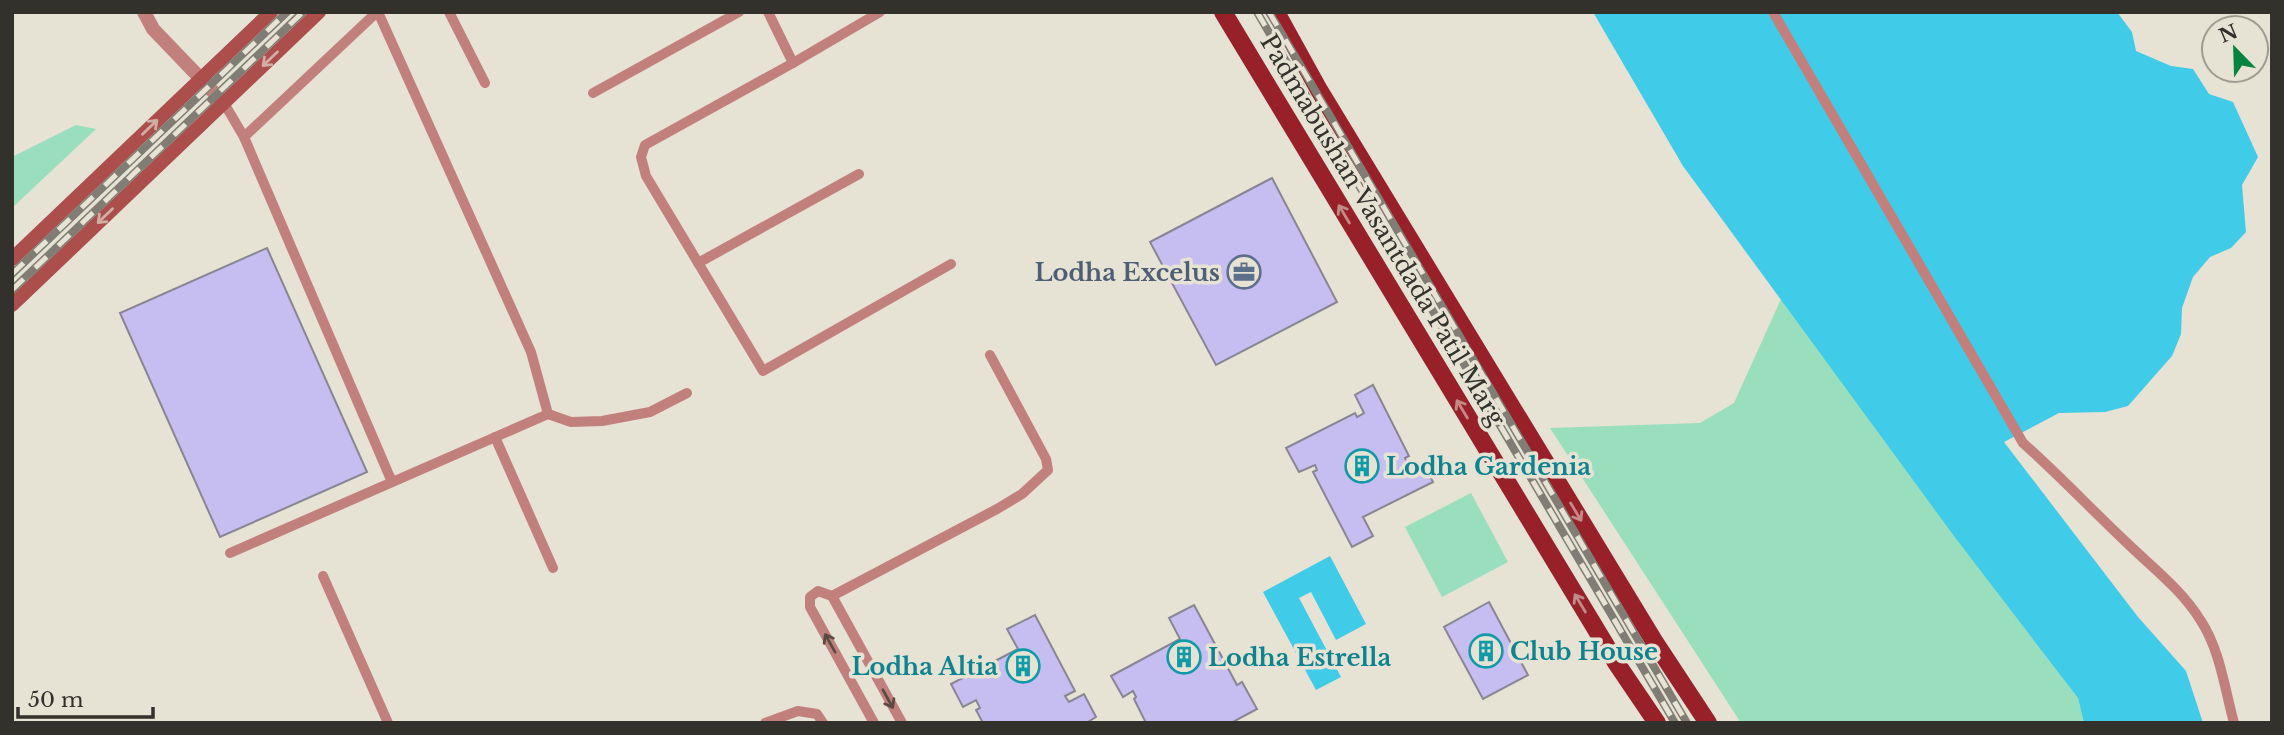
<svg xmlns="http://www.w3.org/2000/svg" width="2284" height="735" font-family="'Libre Baskerville',serif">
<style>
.green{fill:#99dfbd}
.water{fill:#40cbe8}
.building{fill:#c6bdf1;stroke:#888693;stroke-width:2}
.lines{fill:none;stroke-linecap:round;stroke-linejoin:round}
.service{stroke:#c2807d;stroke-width:10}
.tertiary{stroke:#c2807d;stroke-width:14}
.secondary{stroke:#ab4e4c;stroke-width:14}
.primary{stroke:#982129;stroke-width:18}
.rail-casing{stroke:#807e74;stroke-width:8}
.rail{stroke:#e6e2d4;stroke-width:5;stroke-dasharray:16;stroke-linecap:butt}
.oneway{stroke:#d1aea4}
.oneway2{stroke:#c38b87}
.oneway3{stroke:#5d4944}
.labels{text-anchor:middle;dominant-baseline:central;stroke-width:7;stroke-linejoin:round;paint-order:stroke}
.street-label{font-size:24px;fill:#32312b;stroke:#e6e2d4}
.service-label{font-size:24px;font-weight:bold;fill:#4e5e75;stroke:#e6e2d4;text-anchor:end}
.culture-label{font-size:24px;font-weight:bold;fill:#0d838f;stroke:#e6e2d4;text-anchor:start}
</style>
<rect width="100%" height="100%" fill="#e6e2d4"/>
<g class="green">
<path d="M76 125 96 129 12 208V157Z"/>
<path d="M1781 299 2078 698 2084 723H1741L1550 428 1700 423 1734 403Z"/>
<path d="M1471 493 1508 562 1442 597 1405 527Z"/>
</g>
<g class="water">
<path d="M1593 12H2117L2132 32 2136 51 2171 66 2193 69 2209 94 2233 102 2258 157 2242 185 2246 232 2231 248 2210 257 2193 277 2182 308 2181 334 2172 356 2128 406 2105 412 2059 413 2004 442 2138 617 2186 671 2203 723H2084L2078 698 1954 536 1683 166Z"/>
<path d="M1330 556 1366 624 1336 640 1311 592 1299 598 1341 677 1316 690 1263 592Z"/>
</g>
<g class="building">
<path d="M1272 178 1337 302 1216 365 1150 242Z"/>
<path d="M267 248 367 472 220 537 120 313Z"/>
<path d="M1373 385 1409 456 1405 458 1409 468 1423 462 1433 482 1363 517 1373 536 1352 547 1313 472 1317 470 1315 465 1299 472 1286 448 1355 413 1357 417 1364 413 1355 395Z"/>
<path d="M1489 602 1528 675 1483 699 1444 627Z"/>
<path d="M1194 605 1237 685 1242 682 1257 709 1231 723H1146L1134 699 1136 697 1133 691 1123 697 1111 676 1180 639 1169 618Z"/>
<path d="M1035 615 1075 691 1065 696 1069 702 1084 694 1096 717 1086 723H983L976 710 980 708 976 700 963 707 951 684 1018 649 1007 629Z"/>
</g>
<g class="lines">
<g class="service">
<path d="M378 12 531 352 548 414"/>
<path d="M449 12 485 83"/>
<path d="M768 12 793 63 880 12"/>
<path d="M1773 12 2023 443C2059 475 2092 510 2127 543 2153 568 2182 590 2201 621 2220 650 2225 690 2234 723"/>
<path d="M793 63 645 145 641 157 646 176 763 371 951 264"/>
<path d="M593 93 739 12"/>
<path d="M224 103 244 137 392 482"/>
<path d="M244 137 377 12"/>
<path d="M698 263 859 174"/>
<path d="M495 437 553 568"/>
<path d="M230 553 548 414 571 422 602 421 650 412 687 393"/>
<path d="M323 576 388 723"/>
<path d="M832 596 997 509 1022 494 1048 470 1046 459 990 355"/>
<path d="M765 723 798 711 817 714 823 723"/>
<path d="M874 723 810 607V597L818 591 832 596 902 723"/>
</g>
<path class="tertiary" d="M144 12 153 29 224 103"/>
<g class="secondary">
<path d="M12 259 271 12"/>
<path d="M12 305 319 12"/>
</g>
<g class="primary">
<path d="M1223 12 1617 664 1657 723"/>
<path d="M1276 12 1319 90 1654 641 1708 723"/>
</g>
<defs>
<g id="rail">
<path d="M1257 12 1675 723"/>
<path d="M1269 12 1687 723"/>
<path d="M12 274 287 12"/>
<path d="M12 290 303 12"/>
</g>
</defs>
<use href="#rail" class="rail-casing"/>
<use href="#rail" class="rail"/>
</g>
<defs><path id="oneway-shaft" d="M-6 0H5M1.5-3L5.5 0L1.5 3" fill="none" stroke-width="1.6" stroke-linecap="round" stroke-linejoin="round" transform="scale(1.75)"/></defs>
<g class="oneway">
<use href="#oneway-shaft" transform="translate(270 59) rotate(136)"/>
<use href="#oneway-shaft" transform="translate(150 127) rotate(-44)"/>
<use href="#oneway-shaft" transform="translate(105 216) rotate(136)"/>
</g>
<g class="oneway2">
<use href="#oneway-shaft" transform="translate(1344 214) rotate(-121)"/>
<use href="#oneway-shaft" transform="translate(1462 409) rotate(-121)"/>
<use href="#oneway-shaft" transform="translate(1576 512) rotate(59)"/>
<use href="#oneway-shaft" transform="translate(1580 603) rotate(-121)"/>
</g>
<g class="oneway3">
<use href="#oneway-shaft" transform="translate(830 643) rotate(-119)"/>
<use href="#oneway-shaft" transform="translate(888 699) rotate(61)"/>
</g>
<defs>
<symbol id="office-ring" viewBox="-11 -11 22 22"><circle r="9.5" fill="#e6e2d4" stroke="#5c6f8a" stroke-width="1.5"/><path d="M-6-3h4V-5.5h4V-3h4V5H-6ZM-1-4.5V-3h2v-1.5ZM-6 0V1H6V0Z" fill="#5c6f8a"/></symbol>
<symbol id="building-ring" viewBox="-11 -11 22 22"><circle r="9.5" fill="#e6e2d4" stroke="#0f9aa8" stroke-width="1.5"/><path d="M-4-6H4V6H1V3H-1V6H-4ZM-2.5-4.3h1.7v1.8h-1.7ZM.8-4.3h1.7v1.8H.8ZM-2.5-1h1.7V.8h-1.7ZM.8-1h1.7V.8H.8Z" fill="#0f9aa8"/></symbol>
</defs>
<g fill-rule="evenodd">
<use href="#office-ring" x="1225" y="253" width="38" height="38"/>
<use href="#building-ring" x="1343" y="447" width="38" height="38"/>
<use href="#building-ring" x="1467" y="632" width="38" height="38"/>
<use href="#building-ring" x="1165" y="638" width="38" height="38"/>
<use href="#building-ring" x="1004" y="647" width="38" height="38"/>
</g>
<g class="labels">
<g class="street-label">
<text transform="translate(1383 230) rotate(59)">Padmabushan Vasantdada Patil Marg</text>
</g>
<g class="service-label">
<text x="1220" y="272">Lodha Excelus</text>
</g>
<g class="culture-label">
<text x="1386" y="466">Lodha Gardenia</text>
<text x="1510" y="651">Club House</text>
<text x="1208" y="657">Lodha Estrella</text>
<text x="998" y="666" text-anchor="end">Lodha Altia</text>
</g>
</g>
<rect width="2284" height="735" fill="none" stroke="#32312b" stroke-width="28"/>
<g transform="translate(2235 49) rotate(337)"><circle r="33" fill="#e6e2d4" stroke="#9e9b90" stroke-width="2"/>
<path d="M0-5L12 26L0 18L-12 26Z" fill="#04843e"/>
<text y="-10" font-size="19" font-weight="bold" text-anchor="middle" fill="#32312b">N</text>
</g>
<path d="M18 707v10h135v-10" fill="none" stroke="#32312b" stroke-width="3.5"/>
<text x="28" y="707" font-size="21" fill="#32312b" stroke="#e6e2d4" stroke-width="5" paint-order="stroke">50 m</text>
</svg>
